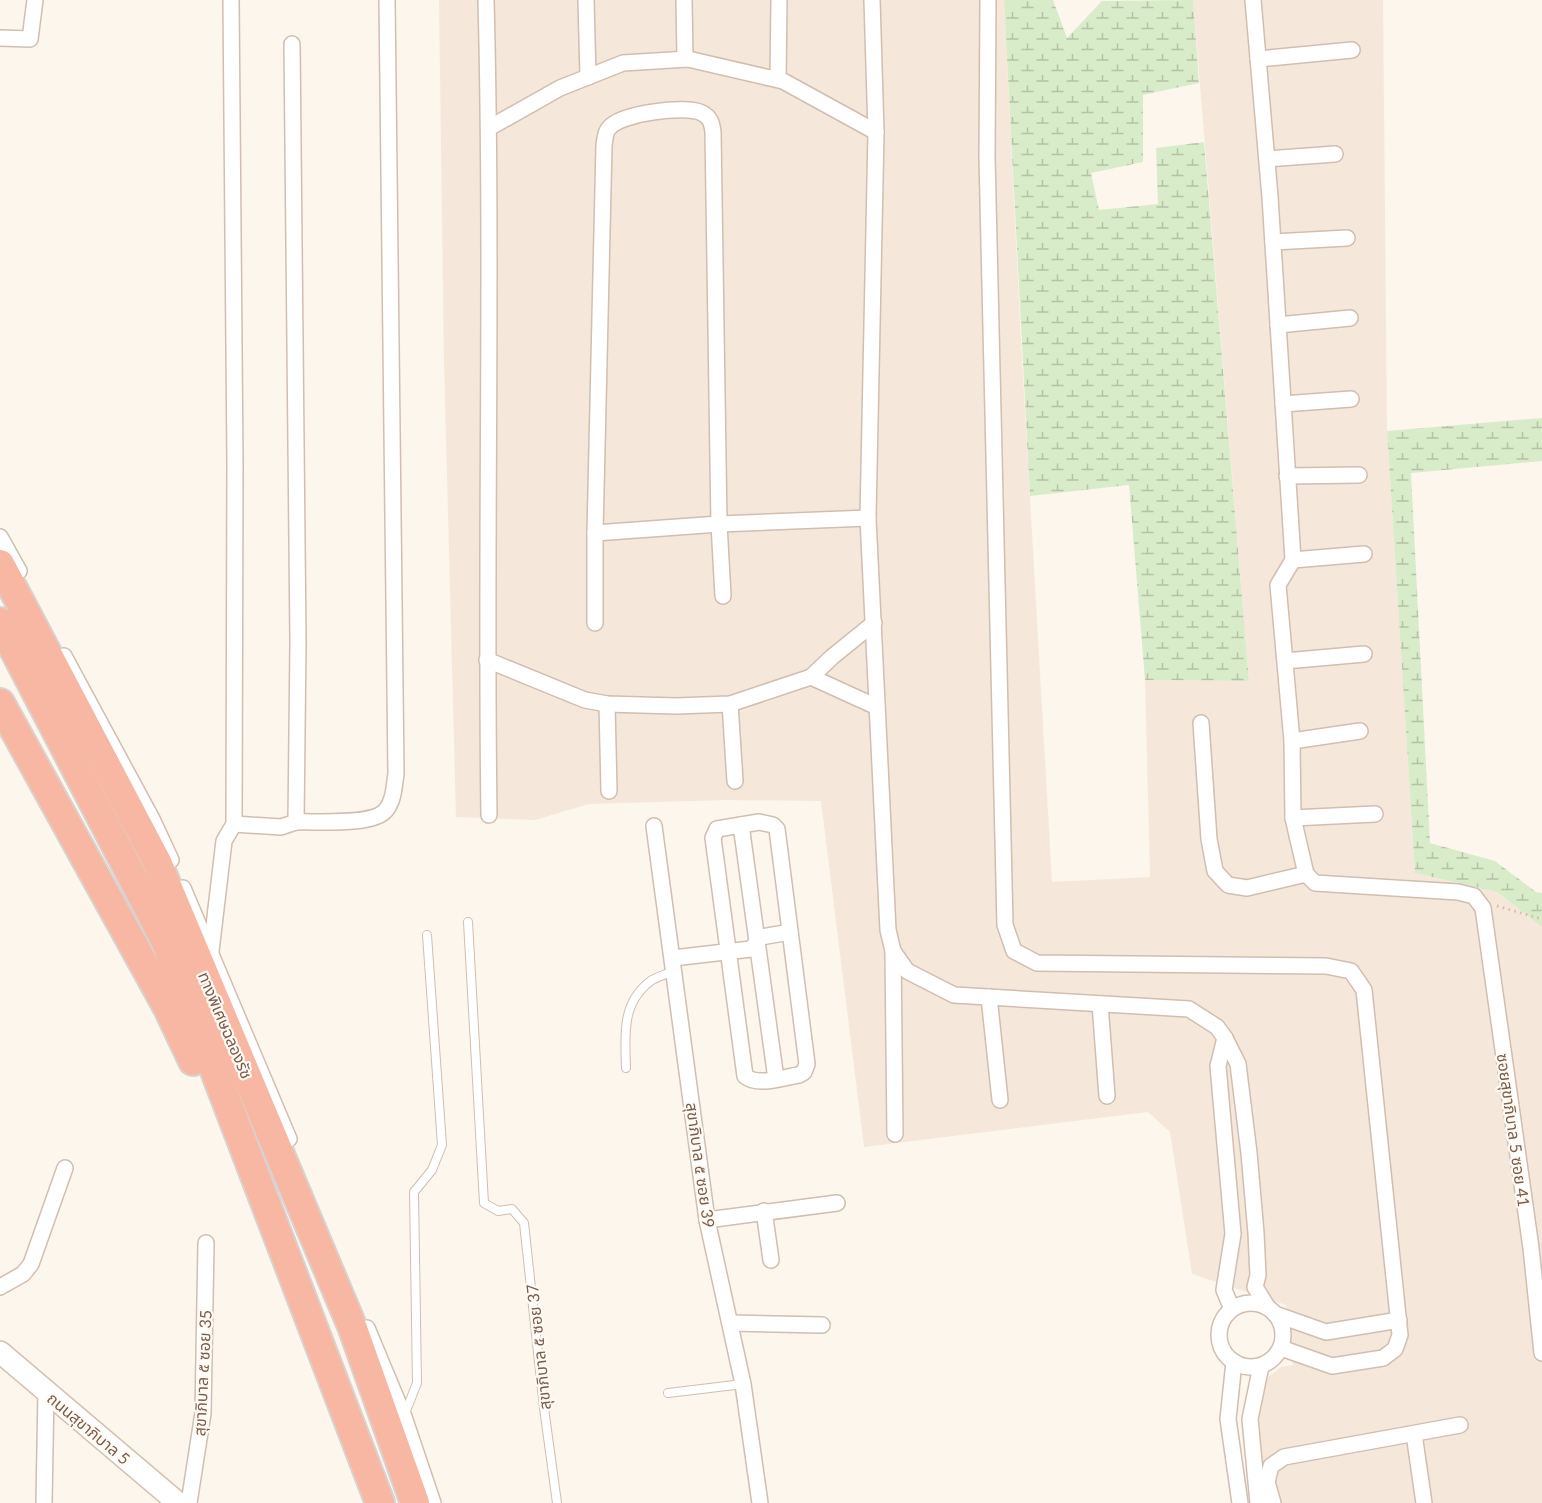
<svg xmlns="http://www.w3.org/2000/svg" width="1542" height="1503" font-family="Lato,'Noto Sans Thai',sans-serif">
<style>
.residential{fill:#f5e8da}
.wetland{fill:url(#wetland-marsh)}
.lines{fill:none;stroke-linecap:round;stroke-linejoin:round}
.lane-casing{stroke:#d1beb0;stroke-width:10}
.street-casing{stroke:#d1beb0;stroke-width:18}
.secondary-casing{stroke:#d6c0b0;stroke-width:24}
.highway-casing{stroke:#dad1cd;stroke-width:32}
.path{stroke:#d9b8a5;stroke-width:3;stroke-dasharray:1.5 4.5;stroke-linecap:butt}
.lane{stroke:#fff;stroke-width:8}
.street{stroke:#fff;stroke-width:15}
.secondary{stroke:#fff;stroke-width:21}
.highway{stroke:#f7b7a3;stroke-width:28}
.labels{text-anchor:middle;dominant-baseline:central;stroke-width:4.5;stroke-linejoin:round;paint-order:stroke}
.street-label{font-size:16px;fill:#7a5c4d;stroke:#fffaf3}
</style>
<defs>
<pattern id="wetland-marsh" width="20" height="14" patternUnits="userSpaceOnUse" patternTransform="scale(1.5)"><rect width="20" height="14" fill="#d8ecc9"/><path d="M1 5h8M5 5V1M11 12h8M15 12V8" fill="none" stroke="#b4c2a5"/></pattern>
</defs>
<rect width="100%" height="100%" fill="#fdf6ec"/>
<path class="residential" d="M439 0H1004L1021 341 1052 882 1150 877 1145 680 1249 681 1193 0H1383L1387 431 1415 873 1497 892 1542 927V1503H1267L1260 1457 1256 1412 1262 1382 1281 1367 1293 1365 1286 1305 1192 1274 1170 1132 1148 1112 864 1147 821 801 727 800 589 804 535 820 456 817 444 364Z"/>
<g class="wetland">
<path d="M1004 0H1053L1067 38 1102 1 1193 0 1199 83 1143 95V162L1091 173 1099 210 1158 204 1156 148 1204 142 1249 681 1145 680 1129 485 1030 496Z"/>
<path d="M1542 418V461L1411 473 1430 843 1495 861 1536 892 1542 893V927L1497 892 1415 873 1387 431Z"/>
</g>
<g class="lines">
<defs>
<g id="lane">
<path d="M468 922 484 1203 498 1211 512 1209 524 1223 544 1408 557 1503"/>
<path d="M626 1068C625 1035 621 1002 652 980 659 976 668 974 674 970"/>
<path d="M668 1393 743 1384"/>
<path d="M404 1416 417 1383 414 1192 432 1170 442 1145 427 935"/>
</g>
<g id="street">
<path d="M486 0C493 271 485 543 489 815"/>
<path d="M586 0 588 77"/>
<path d="M684 0 685 59"/>
<path d="M872 0 876 132 868 518 888 930 893 951 907 971 954 995 1189 1009 1217 1027 1225 1038 1238 1064 1249 1153 1256 1233 1258 1275 1255 1287 1268 1308"/>
<path d="M988 0 987 157 1005 925 1014 951 1037 963 1326 966 1351 971 1364 990 1400 1335 1395 1349 1383 1358 1332 1366 1281 1348"/>
<path d="M1253 0 1270 197 1293 560 1278 585 1292 741 1293 818 1306 874 1315 883 1458 892 1474 896 1483 908 1531 1248 1542 1353"/>
<path d="M0 38 30 39 35 0"/>
<path d="M1258 59 1352 50"/>
<path d="M778 79 779 0"/>
<path d="M489 128 560 88 623 63 688 59 783 81 876 132"/>
<path d="M1267 159 1335 154"/>
<path d="M1273 242 1347 238"/>
<path d="M1278 325 1350 318"/>
<path d="M1283 404 1351 399"/>
<path d="M1287 476 1359 475"/>
<path d="M595 533 719 524 868 518"/>
<path d="M0 537 19 571"/>
<path d="M1293 560 1364 554"/>
<path d="M595 623V533L604 145C605 140 605 132 609 128 621 113 686 105 702 113 710 117 712 123 713 132L719 524 723 596"/>
<path d="M64 656 152 819 171 860"/>
<path d="M487 660 585 700 607 704 676 706 730 704 811 677 832 657 874 623"/>
<path d="M1285 661 1364 654"/>
<path d="M811 677 877 707"/>
<path d="M607 704 609 791"/>
<path d="M730 704 735 781"/>
<path d="M1201 723 1209 839 1215 871 1228 885 1247 888 1306 874"/>
<path d="M1292 741 1360 731"/>
<path d="M1293 818 1375 814"/>
<path d="M296 822C317 821 374 826 386 810 394 800 394 786 396 774L387 0"/>
<path d="M759 822 773 825 777 829 807 1064 804 1072 799 1075C784 1077 758 1087 745 1076L713 838 717 829Z"/>
<path d="M234 824 281 827 296 822 298 642 292 44"/>
<path d="M741 825 776 1079"/>
<path d="M654 826 707 1220 743 1384 760 1503"/>
<path d="M183 888 289 1139"/>
<path d="M211 951 224 841 234 824 235 463 231 0"/>
<path d="M893 951 895 1134"/>
<path d="M673 958 751 949 761 937 790 932"/>
<path d="M989 997 1000 1100"/>
<path d="M1100 1004 1107 1096"/>
<path d="M1225 1038 1218 1066 1233 1234 1224 1290 1232 1309"/>
<path d="M764 1211 771 1260"/>
<path d="M707 1220 837 1203"/>
<path d="M0 1287 23 1274 31 1264 65 1168"/>
<circle cx="1251" cy="1335" r="32"/>
<path d="M1275 1314 1326 1332 1399 1320"/>
<path d="M730 1323 822 1325"/>
<path d="M367 1328 404 1417 433 1503"/>
<path d="M1234 1362 1228 1419 1240 1503"/>
<path d="M1414 1434 1424 1503"/>
<path d="M44 1503 46 1391"/>
<path d="M189 1503 203 1413 206 1243"/>
<path d="M1258 1503 1250 1419 1261 1366"/>
<path d="M1273 1503 1267 1482 1271 1466 1284 1457 1460 1425"/>
</g>
<path id="secondary" d="M0 1352 178 1503"/>
<g id="highway">
<path d="M0 564 157 862 352 1326 415 1503"/>
<path d="M0 622 165 940 380 1503"/>
<path d="M0 703 168 1008 193 1061"/>
</g>
</defs>
<use href="#lane" class="lane-casing"/>
<use href="#street" class="street-casing"/>
<use href="#secondary" class="secondary-casing"/>
<use href="#highway" class="highway-casing"/>
<path class="path" d="M1497 906 1542 919"/>
<use href="#lane" class="lane"/>
<use href="#street" class="street"/>
<use href="#secondary" class="secondary"/>
<use href="#highway" class="highway"/>
</g>
<g class="labels">
<g class="street-label">
<text transform="translate(226 1025) rotate(67)">ทางพิเศษฉลองรัช</text>
<text transform="translate(1514 1130) rotate(82)">ซอยสุขาภิบาล 5 ซอย 41</text>
<text transform="translate(701 1165) rotate(82)">สุขาภิบาล ๕ ซอย 39</text>
<text transform="translate(538 1347) rotate(-96)">สุขาภิบาล ๕ ซอย 37</text>
<text transform="translate(202 1373) rotate(-87)">สุขาภิบาล ๕ ซอย 35</text>
<text transform="translate(89 1428) rotate(40)">ถนนสุขาภิบาล 5</text>
</g>
</g>
</svg>
